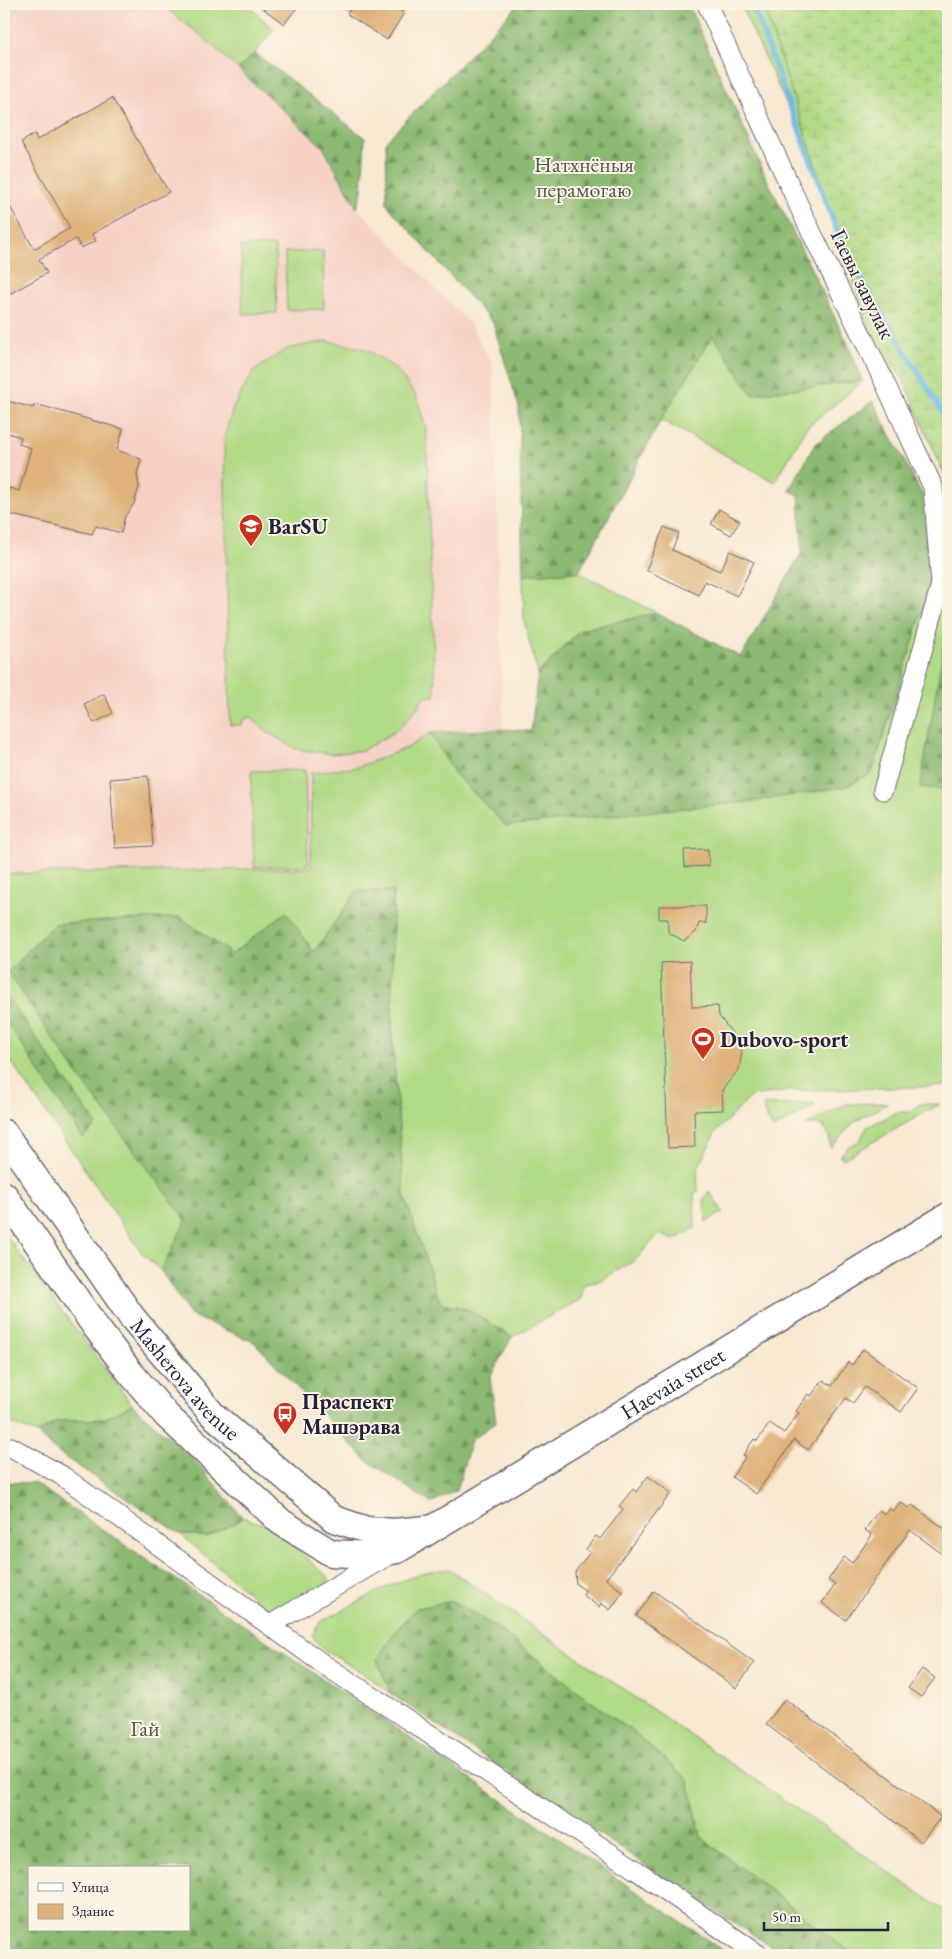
<svg xmlns="http://www.w3.org/2000/svg" width="952" height="1959" font-family="'EB Garamond',serif">
<style>
.built{fill:#f6d1c6}
.grass{fill:#b0da85;stroke:#697e60}
.forest{fill:url(#forest-firs);stroke:#576e56;fill-rule:evenodd}
.wetland{fill:url(#wetland-marsh);stroke:#697e60}
.lines{fill:none;stroke-linecap:round;stroke-linejoin:round}
.stream{stroke:#6dbde8;stroke-width:5}
.building{fill:#deb27a}
.street-casing{stroke:#6d6770;stroke-width:21}
.secondary-casing{stroke:#6d6770;stroke-width:29}
.street{stroke:#fff;stroke-width:19}
.secondary{stroke:#fff;stroke-width:26}
.labels{text-anchor:middle;dominant-baseline:central;stroke-width:4;stroke-linejoin:round;paint-order:stroke}
.park-label{font-size:22px;fill:#4d5951;stroke:#fcf5e5}
.street-label{font-size:22px;fill:#22223b;stroke:#fcf5e5}
.poi-label{font-size:22px;font-weight:bold;fill:#22223b;stroke:#fcf5e5;text-anchor:start}
</style>
<defs>
<pattern id="forest-firs" width="22" height="20" patternUnits="userSpaceOnUse" patternTransform="scale(1.25)"><rect width="22" height="20" fill="#8cba72"/><path d="M5 1l3.5 6h-7zM16 11l3.5 6h-7z" fill="#72975f"/></pattern>
<pattern id="wetland-marsh" width="20" height="14" patternUnits="userSpaceOnUse" patternTransform="scale(1.25)"><rect width="20" height="14" fill="#b0da85"/><path d="M1 5h8M5 5V1M11 12h8M15 12V8" fill="none" stroke="#97bb74"/></pattern>
</defs>
<rect width="100%" height="100%" fill="#fcf5e5"/>
<filter id="ink" filterUnits="userSpaceOnUse"><feTurbulence type="fractalNoise" baseFrequency=".02" numOctaves="2"/><feDisplacementMap in="SourceGraphic" scale="10" xChannelSelector="R" yChannelSelector="G"/><feConvolveMatrix kernelMatrix="1 2 1 2 8 2 1 2 1" color-interpolation-filters="sRGB"/></filter>
<filter id="wash" filterUnits="userSpaceOnUse"><feTurbulence type="fractalNoise" baseFrequency=".0096" numOctaves="4" result="noise"/><feDisplacementMap in="SourceGraphic" scale="20" xChannelSelector="R" yChannelSelector="G"/><feGaussianBlur stdDeviation="1.12" result="paint"/><feColorMatrix in="noise" values="0 0 0 0 0 0 0 0 0 0 0 0 0 0 0 0 0 1.4 0 .05"/><feComposite in="paint" operator="in"/></filter>
<g filter="url(#wash)">
<rect width="100%" height="100%" fill="#f8e8d2"/>
<path class="built" d="M4 4H161L202 36 323 147 357 208 469 323 493 365 503 729 430 733 409 747 358 767 311 773 312 868 4 874Z"/>
<g class="grass">
<path d="M161 4H246L274 29 255 53 238 69 202 36Z"/>
<path d="M740 4H763L817 170Z"/>
<path d="M241 246H275L277 313 243 314Z"/>
<path d="M323 251 324 309 287 310 285 252Z"/>
<path d="M713 335 752 394 863 381 807 427 775 482 661 420Z"/>
<path d="M327 341 366 349 396 369 416 396 426 428 435 696 423 697 417 708 399 729 363 750 333 754 296 749 267 732 251 717 243 719 242 725H230L224 439 233 408 253 372 286 349Z"/>
<path d="M579 572 657 613 580 630 538 674 524 621 523 575Z"/>
<path d="M930 586 947 599 948 594V1086L787 1091 751 1096 715 1133 697 1170 698 1192 694 1193 695 1228 674 1240 659 1234 634 1261 597 1282 584 1284 581 1299 512 1337 469 1310 440 1303 404 1195 392 1035 393 891H357L314 953 232 954 180 917 54 924 8 972 80 1078 187 1220 161 1271 142 1253 4 1051V874L311 868V773L358 767 409 747 430 733 456 775 872 773Z"/>
<path d="M305 770 308 865 254 867 251 771Z"/>
<path d="M888 1103 854 1122 831 1148 829 1136 822 1125H806L846 1104Z"/>
<path d="M812 1104 815 1106 773 1129 764 1112V1105Z"/>
<path d="M919 1104H940L843 1159 840 1156 850 1145 859 1142 867 1127 898 1112H910Z"/>
<path d="M709 1191 723 1212 706 1222 704 1200Z"/>
<path d="M4 1233 132 1405 103 1419 57 1421 37 1434 4 1421Z"/>
<path d="M242 1517 272 1527 330 1579 306 1612 266 1608 179 1533 207 1537 235 1523Z"/>
<path d="M449 1569 948 1913V1955H854L701 1837 688 1780 638 1736 585 1697 496 1627 452 1601 417 1608 396 1630 377 1660 391 1694 368 1676 323 1649 312 1636 320 1622C360 1602 405 1572 449 1569Z"/>
</g>
<g class="forest">
<path d="M519 4H688L764 173 847 342 863 381 752 394 713 336 661 420 579 572 523 575 519 407 493 323 387 205 386 141Z"/>
<path d="M255 53 365 138 362 191 357 208 323 147 238 69Z"/>
<path d="M873 401 923 496 930 586 872 773 845 787 756 801 506 826 456 775 430 733 503 729 531 731 538 674 580 630 657 613 741 657 802 552 799 495 789 490 815 444Z"/>
<path d="M945 476 948 479V542Z"/>
<path d="M948 621V790L920 787Z"/>
<path d="M357 891H393L392 1035 404 1195 440 1302 469 1310 512 1337 490 1377 496 1422 471 1440 457 1490 431 1503 366 1460 254 1342 190 1315 161 1271 186 1220 80 1078 8 972 54 924 180 917 232 954 286 912 314 952Z"/>
<path d="M4 992 97 1125 83 1138 4 1018Z"/>
<path d="M132 1405 194 1459 242 1517 235 1523 207 1537 179 1533 57 1452 37 1434 57 1421 103 1419Z"/>
<path d="M4 1482 34 1483 730 1955H4ZM29 1868H189V1930H29Z"/>
<path d="M452 1601 496 1627 585 1697 638 1736 688 1780 701 1837 854 1955H785L672 1883 391 1694 377 1660 396 1630 417 1608Z"/>
</g>
<path class="wetland" d="M763 4H948V479L945 476 903 379 873 341Z"/>
<g class="lines">
<path class="stream" d="M752 4 844 250 948 422"/>
</g>
<g id="blocks">
<g class="building">
<path d="M257 4H300L284 24Z"/>
<path d="M354 4H388L404 13 387 40 347 14Z"/>
<path d="M112 98 169 192 92 234 96 241 81 248 76 239 39 259 47 273 4 297V196L34 249 70 228 21 142 35 134 37 140Z"/>
<path d="M4 400 33 408 35 404 123 429 117 450 141 459 137 474 139 487 134 504 125 516 121 533 96 526 92 534 4 513V491L8 492 9 488 19 491 31 448 19 444 21 437 4 432Z"/>
<path d="M719 509 740 521 731 535 711 524Z"/>
<path d="M664 527 679 533 672 550 720 571 730 551 754 562 737 596 705 581 699 595 646 570Z"/>
<path d="M104 694 113 713 94 723 84 704Z"/>
<path d="M148 776 153 846 115 848 110 779Z"/>
<path d="M708 849 709 866 685 867 684 850Z"/>
<path d="M659 906H706V923H699L696 932 684 941 668 932V919H659Z"/>
<path d="M690 961 692 1007 718 1006 719 1016 735 1037 742 1052 739 1069 722 1090 723 1110 694 1111 695 1147 668 1148 661 963Z"/>
<path d="M863 1349 918 1388 901 1412 865 1387 853 1403 846 1398 808 1450 794 1440 756 1494 732 1477 746 1456 743 1455 754 1439 757 1441 770 1423 784 1433 799 1413 796 1411 808 1394 811 1396 823 1380 832 1386 848 1362 852 1365Z"/>
<path d="M648 1476 671 1493 606 1579 623 1592 610 1610 601 1603 599 1607 583 1595 586 1591 576 1584 575 1572 590 1552 586 1549 596 1536 600 1539 623 1509 619 1506 633 1489 636 1492Z"/>
<path d="M900 1502 909 1508 912 1505 948 1531V1558L910 1530 846 1620 822 1603 835 1585 828 1580 844 1557 852 1563 872 1535 865 1530 879 1510 885 1514 889 1508 893 1511Z"/>
<path d="M654 1591 754 1663 736 1688 636 1616Z"/>
<path d="M922 1669 935 1678 921 1697 908 1688Z"/>
<path d="M785 1699 941 1817 921 1842 766 1724Z"/>
</g>
</g>
</g>
<g filter="url(#ink)">
<use href="#blocks" fill-opacity="0" stroke="#6d6770" stroke-width="1"/>
<g class="lines">
<defs>
<g id="street">
<path d="M707 4 805 219 883 379 933 487 941 584 948 590"/>
<path d="M883 790 941 584"/>
<path d="M11 1447 61 1475 323 1664 636 1870 759 1955"/>
<path d="M270 1625 387 1556"/>
</g>
<g id="secondary">
<path id="s1" d="M4 1133 131 1316 212 1414 334 1519 367 1530 394 1532 427 1529"/>
<path id="s2" d="M4 1195 95 1326 129 1371 167 1416 281 1522 331 1553 369 1555 397 1550 412 1541 948 1216"/>
</g>
</defs>
<use href="#street" class="street-casing"/>
<use href="#secondary" class="secondary-casing"/>
<use href="#street" class="street"/>
<use href="#secondary" class="secondary"/>
</g>
</g>
<defs>
<symbol id="university-pin" viewBox="-11 -11 22 30"><path d="M0 17L-7.5 6A9.5 9.5 0 1 1 7.5 6Z" fill="#c8321e" stroke="#fcf5e5"/><path d="M0-5L7-2L0 1L-7-2ZM-4 1L0 2.5L4 1V4Q0 6-4 4Z" fill="#fff"/></symbol>
<symbol id="stadium-pin" viewBox="-11 -11 22 30"><path d="M0 17L-7.5 6A9.5 9.5 0 1 1 7.5 6Z" fill="#c8321e" stroke="#fcf5e5"/><path d="M0-5a6.5 5 0 1 0 0 10a6.5 5 0 1 0 0-10ZM-3.5-1.8h7v3.6h-7Z" fill="#fff"/></symbol>
<symbol id="bus-pin" viewBox="-11 -11 22 30"><path d="M0 17L-7.5 6A9.5 9.5 0 1 1 7.5 6Z" fill="#c8321e" stroke="#fcf5e5"/><path d="M-5-6H5V4H4V6H2V4H-2V6H-4V4H-5ZM-3.5-4V0h7V-4ZM-3.5 1.2v1.5H-2V1.2ZM2 1.2v1.5H3.5V1.2Z" fill="#fff"/></symbol>
</defs>
<g fill-rule="evenodd">
<use href="#university-pin" x="237" y="512" width="28" height="38"/>
<use href="#stadium-pin" x="689" y="1025" width="28" height="38"/>
<use href="#bus-pin" x="271" y="1400" width="28" height="38"/>
</g>
<g class="labels">
<g class="park-label">
<text x="584" y="164">Натхнёныя<tspan x="584" dy="25">перамогаю</tspan></text>
<text x="145" y="1728">Гай</text>
</g>
<g class="street-label">
<text transform="translate(863 284) rotate(64)">Гаевы завулак</text>
<text stroke="none"><textPath href="#s1" startOffset="306">Masherova avenue</textPath></text>
<text stroke="none"><textPath href="#s2" startOffset="878">Haevaia street</textPath></text>
</g>
<g class="poi-label">
<text x="268" y="526">BarSU</text>
<text x="720" y="1039">Dubovo-sport</text>
<text x="302" y="1401">Праспект<tspan x="302" dy="25">Машэрава</tspan></text>
</g>
</g>
<rect width="952" height="1959" fill="none" stroke="#fcf5e5" stroke-width="20"/>
<rect x="28" y="1866" width="162" height="65" fill="#fcf5e5" stroke="#a5a1a1"/>
<rect x="38" y="1883" width="25" height="8" fill="#ffffff" stroke="#a5a1a1"/>
<text x="72" y="1892" font-size="15" fill="#22223b">Улица</text>
<rect x="38" y="1904" width="25" height="15" fill="#deb27a" stroke="#a5a1a1"/>
<text x="72" y="1916" font-size="15" fill="#22223b">Здание</text>
<path d="M764 1922v8h124v-8" fill="none" stroke="#22223b" stroke-width="2.5"/>
<text x="772" y="1922" font-size="15" fill="#22223b" stroke="#fcf5e5" stroke-width="4" paint-order="stroke">50 m</text>
</svg>
